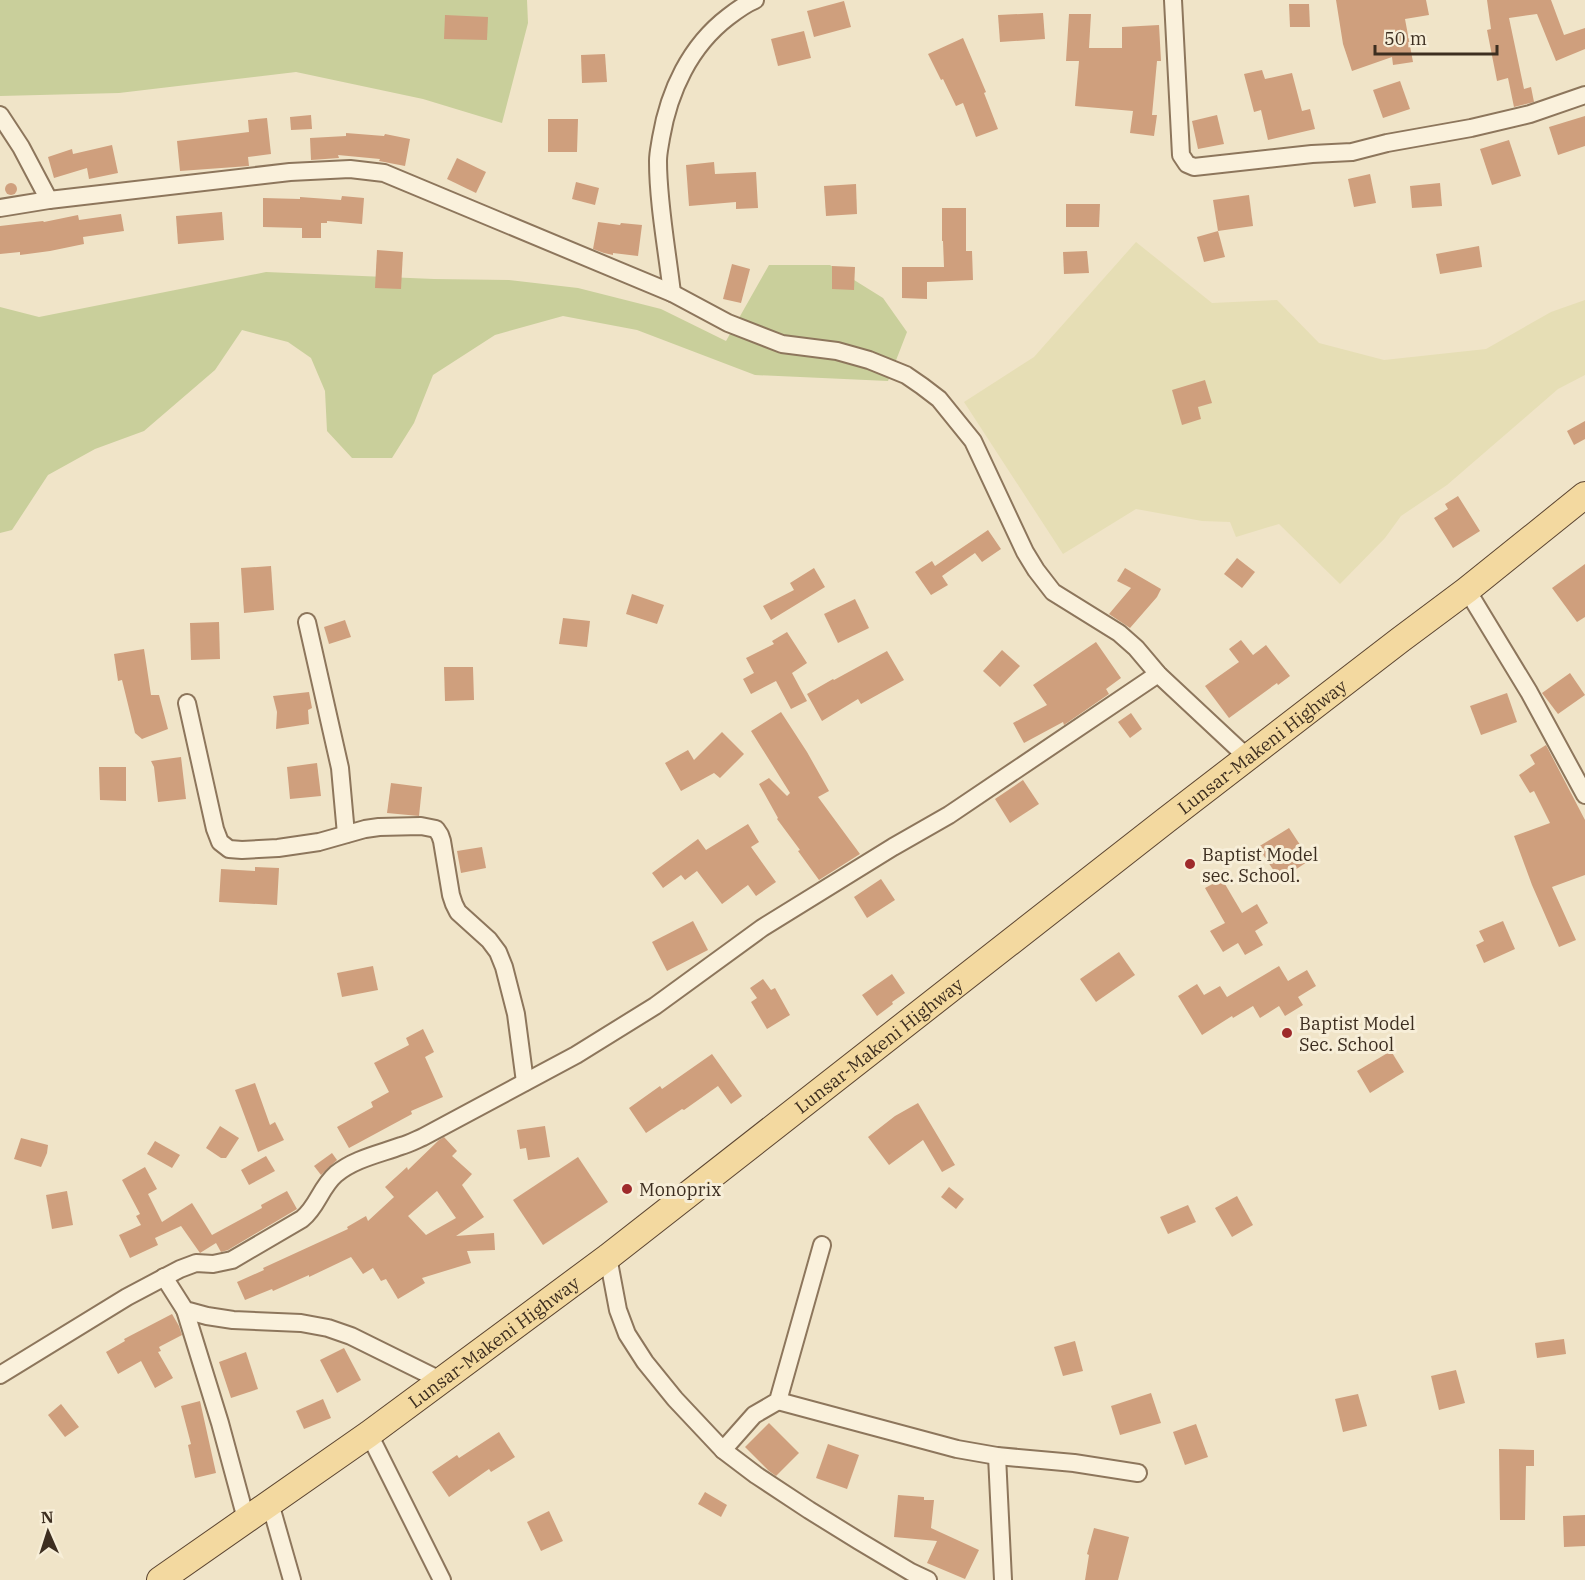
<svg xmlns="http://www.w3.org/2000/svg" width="1585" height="1580" font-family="'IBM Plex Serif',serif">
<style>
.farmland{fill:#e6deb5}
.green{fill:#c9cf9b}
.building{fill:#cf9f7d;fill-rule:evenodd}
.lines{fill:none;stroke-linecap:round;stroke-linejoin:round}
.minor-casing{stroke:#8d765c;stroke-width:20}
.primary-casing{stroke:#5b4430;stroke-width:28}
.minor{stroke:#faf1dc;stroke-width:16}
.primary{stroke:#f3d9a0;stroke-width:26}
.poi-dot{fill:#9e2a2b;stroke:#f7eed8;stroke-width:2}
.labels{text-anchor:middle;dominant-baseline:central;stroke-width:6;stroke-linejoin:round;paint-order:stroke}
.street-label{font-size:18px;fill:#3d2e20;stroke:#f7eed8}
.poi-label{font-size:18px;fill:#3d2e20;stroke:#f7eed8;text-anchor:start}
</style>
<rect width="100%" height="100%" fill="#f0e4c8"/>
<path class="farmland" d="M1136 242 1212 303 1277 300 1319 343 1384 360 1486 349 1551 312 1585 300V375L1558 389 1447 485 1401 516 1385 538 1340 584 1279 524 1236 537 1230 522 1202 521 1136 509 1063 554 964 402 1034 357Z"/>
<g class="green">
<path d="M0 0H527L528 23 502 123 423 99 296 72 119 93 0 96Z"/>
<path d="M769 265H830L883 298 907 332 888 381 755 375 637 330 563 316 495 335 433 375 414 423 392 458H352L327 431 325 391 311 358 288 342 242 330 215 370 144 431 95 449 48 475 12 530 0 533V307L39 317 266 272 434 279 509 280 578 288 661 309 726 341Z"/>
</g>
<g class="building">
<path d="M1336 0H1426L1429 15 1405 19 1413 62 1393 65 1392 57 1352 71 1343 44Z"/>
<path d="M1487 0H1551L1564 35 1585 28V49L1556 61 1537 14 1509 18 1524 89 1531 87 1534 102 1514 107 1508 78 1497 81 1487 30 1491 29Z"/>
<path d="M844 1 851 27 814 37 807 11Z"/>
<path d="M1289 4H1309L1310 27H1290Z"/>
<path d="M1043 13 1045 39 1000 42 998 15Z"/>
<path d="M1069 14H1091L1089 48H1122V27L1159 25 1161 61H1157L1152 115H1157L1154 136 1130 133 1133 111 1075 106 1079 61H1066Z"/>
<path d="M445 15 488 17 487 40 444 39Z"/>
<path d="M804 31 811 58 778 66 771 39Z"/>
<path d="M963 38 986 92 984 93 998 129 976 137 963 103 956 106 943 79 941 80 928 54Z"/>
<path d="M605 54 607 82 582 83 581 55Z"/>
<path d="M1262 70 1265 79 1292 73 1302 111 1310 109 1315 129 1268 140 1261 110 1254 112 1244 74Z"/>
<path d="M1400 81 1410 109 1383 118 1373 90Z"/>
<path d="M311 115 312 129 291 130 290 117Z"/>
<path d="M1217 115 1224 144 1198 149 1192 121Z"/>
<path d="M1585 116V146L1558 155 1549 127Z"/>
<path d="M267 118 271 154 248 157 249 166 180 171 177 141 249 132 248 120Z"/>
<path d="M548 119H578L577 152H548Z"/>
<path d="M346 133 384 136 385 134 410 139 405 166 379 161 380 159 338 155 339 158 311 160 310 138 346 136Z"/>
<path d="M1509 140 1521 176 1492 185 1480 149Z"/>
<path d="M112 145 118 173 89 179 87 168 54 178 48 157 72 149 73 154Z"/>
<path d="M457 158 486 172 476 193 447 179Z"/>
<path d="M714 162 715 174 756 172 758 208 736 209V202L689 206 686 165Z"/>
<path d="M1370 174 1376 203 1354 207 1348 179Z"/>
<path d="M576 182 599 188 595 205 572 199Z"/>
<circle cx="11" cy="189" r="6"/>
<path d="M1440 183 1442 206 1412 208 1410 186Z"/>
<path d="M856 184 857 214 826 216 824 186Z"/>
<path d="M1249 195 1253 226 1218 231 1213 200Z"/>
<path d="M342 196 364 198 362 224 327 221V223H321V238H302V228L263 227V198L300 199V197L341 200Z"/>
<path d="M1066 204H1100L1099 227H1066Z"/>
<path d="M942 208H966V251H972L973 280 927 282V299L902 298V267H944L943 241H942Z"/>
<path d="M222 212 224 240 178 244 176 216Z"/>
<path d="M121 214 124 231 83 237 84 244 50 251 20 255V252L0 254V226L43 221 44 222 78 215 79 220Z"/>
<path d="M598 222 620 225 621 223 642 225 638 256 613 253V255L604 253 593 249Z"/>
<path d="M1218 231 1225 257 1204 262 1197 237Z"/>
<path d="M1479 246 1482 267 1440 274 1436 254Z"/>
<path d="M377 250 403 252 401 289 375 288Z"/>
<path d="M1087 251 1089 273 1064 274 1063 252Z"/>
<path d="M732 264 750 269 741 303 723 299Z"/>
<path d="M832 266 855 267 854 290 832 289Z"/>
<path d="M1205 380 1212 403 1198 407 1201 419 1182 425 1172 390Z"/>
<path d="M1585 421V439L1574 445 1567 431Z"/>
<path d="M1458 496 1480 531 1453 548 1434 518 1448 509 1445 504Z"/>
<path d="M988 530 1001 549 982 562 975 553 942 576 948 585 931 595 915 572 932 561 935 566Z"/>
<path d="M1237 558 1255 572 1242 588 1224 574Z"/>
<path d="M1585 564V617L1577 622 1552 588Z"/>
<path d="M271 566 274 610 244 613 241 568Z"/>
<path d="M814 568 825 587 771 620 763 606 794 590 790 583Z"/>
<path d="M1125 568 1161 589 1157 597 1130 628 1109 614 1131 588 1117 581Z"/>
<path d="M632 594 664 605 657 624 626 614Z"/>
<path d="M855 599 869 628 838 643 824 614Z"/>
<path d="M563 618 590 621 587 647 559 644Z"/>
<path d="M345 620 351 637 329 644 324 627Z"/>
<path d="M219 622 220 659 191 660 190 623Z"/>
<path d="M787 632 807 663 792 673 807 701 791 709 776 681 751 694 743 679 754 673 746 658 774 644 772 641Z"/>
<path d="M1241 640 1253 655 1266 645 1290 676 1278 685 1277 683 1229 718 1205 686 1239 662 1229 649Z"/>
<path d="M1096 642 1121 678 1106 689 1109 694 1064 725 1063 722 1024 743 1013 723 1047 705 1033 685Z"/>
<path d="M144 649 151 695H159L168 729 142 739 135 733 122 680 118 681 114 654Z"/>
<path d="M1002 650 1020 666 1000 687 983 671Z"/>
<path d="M887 651 904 680 861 704 858 699 822 721 807 694 833 679 834 680Z"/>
<path d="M444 667H473L474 700 445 701Z"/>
<path d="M1570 673 1585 695 1558 714 1542 693Z"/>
<path d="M309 692 312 708 308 710 309 724 276 729 277 712 273 696Z"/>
<path d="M1507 693 1517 722 1481 735 1470 706Z"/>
<path d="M781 712 807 752 829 791 818 797 860 854 819 880 798 851 800 850 777 819 778 818 759 784 769 778 787 796 790 793 751 731Z"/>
<path d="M1131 713 1142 729 1130 738 1118 722Z"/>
<path d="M722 732 744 754 720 778 714 773 681 791 665 763 688 750 694 760Z"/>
<path d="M1546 745 1585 820V875L1552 887 1576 940 1559 947 1532 885 1514 836 1550 823 1534 791 1530 793 1519 775 1535 764 1530 755Z"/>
<path d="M181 757 186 799 158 802 154 767 151 761Z"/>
<path d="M317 763 321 796 290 799 287 767Z"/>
<path d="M99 767H126V801L100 800Z"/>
<path d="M1023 780 1039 804 1010 823 995 799Z"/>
<path d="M391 783 422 787 419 816 387 813Z"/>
<path d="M748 824 759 842 751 847 776 882 756 896 748 885 722 904 697 871 685 880 681 875 663 888 652 873 698 839 706 850Z"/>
<path d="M1289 828 1310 860 1280 880 1258 847Z"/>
<path d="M482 847 486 868 461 873 457 851Z"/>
<path d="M255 867 279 868 277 905 219 902 221 869 255 871Z"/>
<path d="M881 879 895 900 867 918 854 897Z"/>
<path d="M1222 879 1242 913 1257 904 1268 923 1255 931 1263 945 1245 955 1238 943 1223 952 1210 931 1225 923 1205 888Z"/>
<path d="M693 921 708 950 667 971 652 942Z"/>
<path d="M1503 921 1515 949 1484 963 1476 945 1484 941 1479 931Z"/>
<path d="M1119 952 1135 975 1096 1002 1080 979Z"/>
<path d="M373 966 378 990 342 997 337 973Z"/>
<path d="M1279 966 1288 981 1307 970 1316 986 1298 997 1303 1005 1285 1016 1279 1006 1260 1018 1253 1006 1233 1018 1232 1016 1202 1035 1178 996 1197 984 1204 995 1220 986 1227 997Z"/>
<path d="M892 974 905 993 892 1002 893 1004 877 1016 862 995Z"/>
<path d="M763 979 771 990 775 988 790 1015 767 1029 751 1002 757 998 750 988Z"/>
<path d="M423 1029 434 1052 425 1057 443 1097 411 1111 412 1114 349 1148 337 1127 373 1107 371 1102 389 1092 374 1063 409 1045 406 1038Z"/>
<path d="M1391 1051 1404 1072 1370 1093 1357 1071Z"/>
<path d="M712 1054 742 1096 731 1104 718 1086 684 1110 682 1109 646 1133 629 1108 660 1086 662 1089Z"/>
<path d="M255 1083 270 1125 275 1122 284 1140 258 1152 235 1090Z"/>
<path d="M918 1103 955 1165 942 1172 923 1140 889 1165 868 1137 895 1116Z"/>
<path d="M220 1126 239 1138 226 1158H221L206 1148Z"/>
<path d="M545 1126 550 1157 528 1160 526 1148 520 1149 517 1130Z"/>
<path d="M444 1137 457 1151 452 1156 472 1174 462 1185 484 1217 456 1236 494 1233 495 1250 467 1251 471 1263 422 1278 425 1283 398 1299 386 1279 381 1281 373 1268 363 1274 351 1257 309 1277V1275L273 1291 272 1289 245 1300 237 1282 264 1270 263 1268 348 1229 347 1227 366 1216 368 1221 394 1197 385 1187 407 1167 408 1170 439 1140ZM437 1191 456 1218 426 1235 408 1216Z"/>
<path d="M21 1138 48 1145 47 1153 41 1167 14 1159Z"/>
<path d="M155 1141 180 1155 172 1168 147 1154Z"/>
<path d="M332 1153 337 1160 321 1175 314 1166Z"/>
<path d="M266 1156 275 1171 249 1185 241 1170Z"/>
<path d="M578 1157 608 1202 543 1245 513 1200Z"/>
<path d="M145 1167 157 1189 148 1194 162 1222 192 1203 212 1235 262 1208 261 1205 287 1191 297 1209 228 1250 221 1252 216 1243 200 1253 181 1226 155 1238 158 1245 130 1258 119 1235 141 1225 136 1216 140 1214 122 1180Z"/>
<path d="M949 1187 964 1199 956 1209 941 1197Z"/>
<path d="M67 1191 73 1225 52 1229 46 1195Z"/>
<path d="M1237 1196 1253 1225 1232 1237 1215 1208Z"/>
<path d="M1188 1205 1196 1222 1168 1234 1160 1217Z"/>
<path d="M172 1314 179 1326 182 1335 159 1347 161 1351 158 1352 173 1378 155 1388 141 1361 118 1374 106 1352 125 1341 124 1339Z"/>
<path d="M1564 1339 1566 1354 1537 1358 1535 1343Z"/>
<path d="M1075 1341 1083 1371 1063 1376 1054 1347Z"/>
<path d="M344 1348 361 1380 337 1393 320 1360Z"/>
<path d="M246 1352 258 1389 231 1398 219 1362Z"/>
<path d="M1456 1370 1465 1403 1439 1410 1431 1376Z"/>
<path d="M1151 1393 1161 1423 1120 1435 1111 1406Z"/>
<path d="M1358 1394 1367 1426 1343 1432 1335 1399Z"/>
<path d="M323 1399 331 1418 304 1429 296 1411Z"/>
<path d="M200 1401 216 1473 195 1478 188 1445 191 1444 181 1406Z"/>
<path d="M61 1404 79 1427 65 1437 48 1415Z"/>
<path d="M769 1423 799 1453 776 1476 769 1471 745 1447Z"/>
<path d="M1196 1424 1208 1457 1185 1465 1173 1432Z"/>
<path d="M499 1432 515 1457 491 1472 489 1469 449 1497 432 1472 457 1455 459 1458Z"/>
<path d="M828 1444 859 1455 847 1489 816 1478Z"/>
<path d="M1499 1449 1534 1450V1466H1526L1525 1520H1500Z"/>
<path d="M705 1492 727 1505 721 1517 698 1504Z"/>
<path d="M898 1495 924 1497V1500H934L931 1528 979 1550 965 1579 927 1563 937 1541 894 1537Z"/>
<path d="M549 1511 563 1541 541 1551 527 1522Z"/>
<path d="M1585 1515V1546L1564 1547 1563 1516Z"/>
<path d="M1094 1528 1129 1537 1118 1580H1085L1089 1555 1087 1554Z"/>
</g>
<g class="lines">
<defs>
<g id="minor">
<path d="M1173 0 1181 155 1187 164 1194 167 1312 154 1352 152 1387 143 1471 128 1530 114 1585 95"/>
<path d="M0 115 21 147 49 200"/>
<path d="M0 208 49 200 290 172 350 169 384 173 672 293 728 323 782 344 837 351 869 360 906 375 922 386 939 399 973 441 1025 552 1036 570 1053 592 1119 633 1136 648 1158 674 1248 758"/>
<path d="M672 293C667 250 658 203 658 161 658 153 660 145 661 138 669 91 690 46 728 17 737 10 745 4 755 0"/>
<path d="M1467 590 1529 692 1585 795"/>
<path d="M307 622 340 768 346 834"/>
<path d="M187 703 215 829 220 842 229 849 242 850 278 848 319 842 365 829 379 827 421 826 436 829 440 835 442 841 451 895 454 904 458 912 489 940 498 952 504 967 516 1014 525 1082"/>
<path d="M608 1257 618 1310 627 1334 645 1362 675 1399 723 1450 756 1475 809 1510 859 1541 911 1572 928 1580"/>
<path d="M164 1277 185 1310 207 1316 233 1320 301 1323 328 1328 351 1336 442 1381"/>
<path d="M185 1310 220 1423 246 1519"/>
<path d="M0 1375 127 1297 180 1269 196 1263 213 1264 232 1260 302 1219C318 1206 320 1188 336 1174 354 1159 379 1154 401 1146 409 1144 416 1140 423 1137L576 1055 655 1006 762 928 893 847 949 815 1158 674"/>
<path d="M778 1401 957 1449 997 1456 1074 1463 1138 1473"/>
<path d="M369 1434 442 1580"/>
<path d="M723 1450 754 1415 778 1401 822 1245"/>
<path d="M997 1456 1003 1580"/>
<path d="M270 1503 292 1580"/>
</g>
<g id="primary">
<path id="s1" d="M160 1580 369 1434 608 1257 1165 821 1400 640 1467 590 1585 495"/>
</g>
</defs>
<use href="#minor" class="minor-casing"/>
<use href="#primary" class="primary-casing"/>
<use href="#minor" class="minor"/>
<use href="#primary" class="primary"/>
</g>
<g class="poi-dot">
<circle cx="1190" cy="864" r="6"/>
<circle cx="1287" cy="1033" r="6"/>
<circle cx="627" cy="1189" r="6"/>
</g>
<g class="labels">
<g class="street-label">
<text stroke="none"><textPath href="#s1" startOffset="1382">Lunsar-Makeni Highway</textPath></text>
<text stroke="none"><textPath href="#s1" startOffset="896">Lunsar-Makeni Highway</textPath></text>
<text stroke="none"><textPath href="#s1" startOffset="410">Lunsar-Makeni Highway</textPath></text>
</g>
<g class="poi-label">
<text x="1202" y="854">Baptist Model<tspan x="1202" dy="21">sec. School.</tspan></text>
<text x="1299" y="1023">Baptist Model<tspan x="1299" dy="21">Sec. School</tspan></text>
<text x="639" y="1189">Monoprix</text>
</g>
</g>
<g transform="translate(48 1532) rotate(357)" stroke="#f7eed8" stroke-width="4.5" paint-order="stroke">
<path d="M0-4.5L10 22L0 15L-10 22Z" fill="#3d2e20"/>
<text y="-9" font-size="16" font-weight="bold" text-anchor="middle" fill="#3d2e20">N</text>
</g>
<path d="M1375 45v9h122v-9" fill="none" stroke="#3d2e20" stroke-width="3"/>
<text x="1384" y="45" font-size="18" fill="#3d2e20" stroke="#f7eed8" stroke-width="4.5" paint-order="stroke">50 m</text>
</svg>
